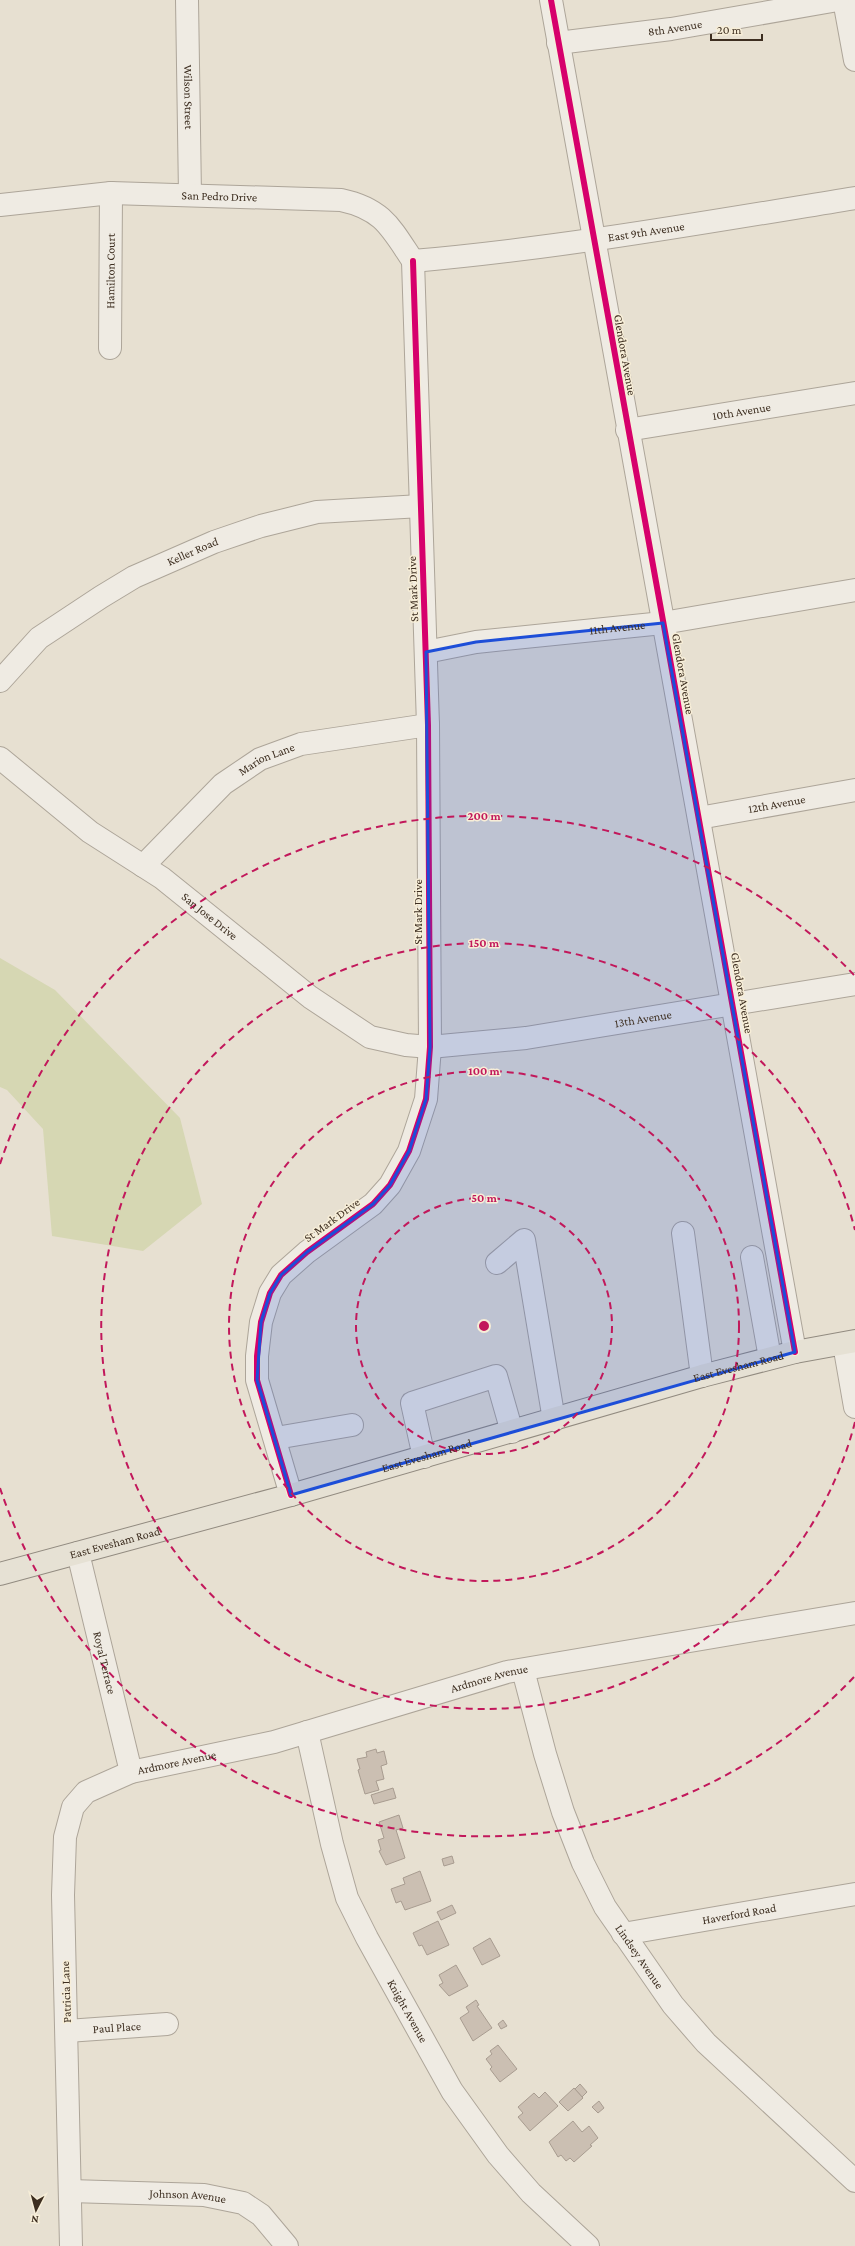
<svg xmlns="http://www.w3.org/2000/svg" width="855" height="2246" font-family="'Crimson Pro',serif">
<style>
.green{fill:#d6d7b3}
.building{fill:#cbbfb2;stroke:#a89c90}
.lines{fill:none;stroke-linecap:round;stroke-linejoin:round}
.minor-casing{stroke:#ada599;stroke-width:24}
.major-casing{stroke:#928b80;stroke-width:24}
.minor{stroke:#efebe3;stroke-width:22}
.major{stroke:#e6e1d4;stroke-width:22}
.cycleway-casing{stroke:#f7eed8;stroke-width:8}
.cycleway{stroke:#d6006c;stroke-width:6}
.marked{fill:#1d4ed8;fill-opacity:0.2;stroke:#1d4ed8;stroke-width:3;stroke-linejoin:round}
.ring{fill:none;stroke:#c2185b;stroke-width:2;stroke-dasharray:7 5}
.labels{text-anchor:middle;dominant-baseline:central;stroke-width:3;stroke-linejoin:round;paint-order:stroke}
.street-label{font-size:12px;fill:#3d2e20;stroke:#f7eed8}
.centre{fill:#c2185b;stroke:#f7eed8;stroke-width:2}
.ring-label{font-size:12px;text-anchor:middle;font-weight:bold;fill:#c2185b;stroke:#f7eed8;stroke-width:3;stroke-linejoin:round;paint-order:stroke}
</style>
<rect width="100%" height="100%" fill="#e7e0d1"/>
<path class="green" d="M0 958 55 990 180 1118 202 1204 143 1251 52 1236 43 1129 7 1090 0 1087Z"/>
<g class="building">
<path d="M376 1749 377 1753 384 1751 387 1764 381 1766 384 1779 376 1781 379 1790 365 1794 358 1770 360 1769 357 1759 367 1757 366 1752Z"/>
<path d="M393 1788 396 1798 374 1804 371 1795Z"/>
<path d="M399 1815 403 1828 396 1830 405 1858 386 1865 379 1851 381 1850 378 1840 384 1838 379 1822Z"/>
<path d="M452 1856 454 1863 444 1866 442 1859Z"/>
<path d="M420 1871 431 1901 405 1910 401 1901 396 1903 391 1889 405 1884 403 1878Z"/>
<path d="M452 1905 456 1913 441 1920 437 1912Z"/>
<path d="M438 1921 449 1945 427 1955 422 1945 419 1946 413 1933Z"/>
<path d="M490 1938 500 1956 482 1965 473 1948Z"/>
<path d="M456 1965 468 1986 449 1996 439 1985 443 1983 439 1975Z"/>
<path d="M476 2000 479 2005 477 2006 492 2028 473 2041 460 2018 469 2012 466 2007Z"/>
<path d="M503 2020 507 2026 501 2029 498 2024Z"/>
<path d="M498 2045 517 2069 500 2082 490 2069 492 2067 486 2059 492 2054 490 2051Z"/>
<path d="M580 2084 587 2092 582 2097 575 2089Z"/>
<path d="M574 2088 583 2098 568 2111 559 2102Z"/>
<path d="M545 2092 558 2106 530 2131 518 2117 523 2113 518 2107 534 2093 539 2098Z"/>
<path d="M599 2101 604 2108 598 2113 592 2107Z"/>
<path d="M573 2121 582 2132 589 2126 598 2138 590 2145 592 2146 574 2162 570 2158 566 2161 561 2155 558 2157 549 2142Z"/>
</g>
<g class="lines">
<defs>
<g id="minor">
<path id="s1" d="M187 0 190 195"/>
<path d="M551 0 795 1352"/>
<path d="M844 0 855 60"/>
<path id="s2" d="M558 43 671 29 838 0"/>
<path id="s3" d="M0 205 111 193 341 200C383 209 391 228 413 261"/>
<path id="s4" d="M413 261C561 248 708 222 855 198"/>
<path id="s5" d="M110 348 111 193"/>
<path id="s6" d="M627 430 855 393"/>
<path id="s7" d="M426 652 476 642 663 623 855 590"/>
<path id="s8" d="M0 681 39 638 101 597 134 577 214 542 261 526 317 512 421 506"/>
<path id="s9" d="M0 758 90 832 162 878 310 997 370 1037 406 1045 430 1047 526 1038 855 984"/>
<path id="s10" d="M699 818 855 790"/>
<path id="s11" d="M143 866 223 784 260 759 301 744 428 725"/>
<path d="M683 1233 702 1376"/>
<path d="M752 1257 770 1358"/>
<path d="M497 1263 524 1240 554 1420"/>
<path d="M844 1344 855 1407"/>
<path d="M276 1438 352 1425"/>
<path d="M424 1457 412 1403 496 1376 512 1432"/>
<path d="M291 1495 257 1380V1356L261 1322 270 1293 281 1275 307 1252 373 1204 390 1185 409 1151 426 1099 430 1047 428 725 413 261"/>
<path id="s12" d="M78 1553 131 1772"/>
<path id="s13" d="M523 1670 545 1754 563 1812 583 1863 605 1907 673 2005 706 2043 855 2181"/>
<path id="s14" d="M307 1732 332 1844 347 1898 367 1938 452 2091 498 2155 531 2193 588 2246"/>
<path id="s15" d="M623 1934 855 1894"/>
<path id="s16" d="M67 2031 167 2024"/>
<path id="s17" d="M70 2191 204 2195 243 2203 261 2215 287 2246"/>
<path id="s18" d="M71 2246 63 1895 65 1837 73 1807 86 1792 131 1772 274 1742 507 1672 855 1613"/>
</g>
<g id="major">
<path id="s19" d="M0 1574 291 1495 702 1376 795 1352 855 1341"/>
</g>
</defs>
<use href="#minor" class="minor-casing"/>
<use href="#major" class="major-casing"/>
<use href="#minor" class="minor"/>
<use href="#major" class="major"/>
<defs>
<g id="cycleway">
<path d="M551 0 795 1352"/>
<path d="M291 1495 257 1380V1356L261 1322 270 1293 281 1275 307 1252 373 1204 390 1185 409 1151 426 1099 430 1047 428 725 413 261"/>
</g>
</defs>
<use href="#cycleway" class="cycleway-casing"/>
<use href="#cycleway" class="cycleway"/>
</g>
<path class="marked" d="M663 623 795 1352 291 1495 257 1380 261 1322 270 1293 281 1275 307 1252 373 1204 390 1185 409 1151 426 1099 430 1047 426 652 476 642Z"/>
<g class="ring">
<circle cx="484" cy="1326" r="128"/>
<circle cx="484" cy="1326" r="255"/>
<path d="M855 1422A383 383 0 1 1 855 1230"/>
<path d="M854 1677A510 510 0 0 1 0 1488M0 1164A510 510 0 0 1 854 975"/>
</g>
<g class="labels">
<g class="street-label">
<text stroke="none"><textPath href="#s2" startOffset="118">8th Avenue</textPath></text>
<text stroke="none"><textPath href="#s1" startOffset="97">Wilson Street</textPath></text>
<text stroke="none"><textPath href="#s3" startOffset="220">San Pedro Drive</textPath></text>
<text stroke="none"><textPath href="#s4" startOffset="235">East 9th Avenue</textPath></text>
<text stroke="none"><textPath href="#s5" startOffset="77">Hamilton Court</textPath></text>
<text transform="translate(625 355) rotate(80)">Glendora Avenue</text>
<text stroke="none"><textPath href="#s6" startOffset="116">10th Avenue</textPath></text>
<text stroke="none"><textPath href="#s8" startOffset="235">Keller Road</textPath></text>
<text transform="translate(413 589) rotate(-92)">St Mark Drive</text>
<text stroke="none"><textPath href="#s7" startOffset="193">11th Avenue</textPath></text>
<text transform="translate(683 674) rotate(80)">Glendora Avenue</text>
<text stroke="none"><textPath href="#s11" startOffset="165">Marion Lane</textPath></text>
<text stroke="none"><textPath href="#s10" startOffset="79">12th Avenue</textPath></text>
<text transform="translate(418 912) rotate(-90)">St Mark Drive</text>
<text stroke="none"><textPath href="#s9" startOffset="263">San Jose Drive</textPath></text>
<text transform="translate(742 993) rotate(80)">Glendora Avenue</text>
<text stroke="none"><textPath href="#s9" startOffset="740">13th Avenue</textPath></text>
<text transform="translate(332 1220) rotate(-36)">St Mark Drive</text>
<text stroke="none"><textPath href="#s19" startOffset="767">East Evesham Road</textPath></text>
<text stroke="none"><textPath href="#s19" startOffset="443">East Evesham Road</textPath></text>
<text stroke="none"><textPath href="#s19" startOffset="119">East Evesham Road</textPath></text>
<text stroke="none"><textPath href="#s12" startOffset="113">Royal Terrace</textPath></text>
<text stroke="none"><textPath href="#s18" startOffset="880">Ardmore Avenue</textPath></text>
<text stroke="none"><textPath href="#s18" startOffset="556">Ardmore Avenue</textPath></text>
<text stroke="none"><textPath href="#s15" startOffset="118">Haverford Road</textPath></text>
<text stroke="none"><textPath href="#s13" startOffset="312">Lindsey Avenue</textPath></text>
<text transform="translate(66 1992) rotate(-92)">Patricia Lane</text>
<text stroke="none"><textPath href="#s14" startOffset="299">Knight Avenue</textPath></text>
<text stroke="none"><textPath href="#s16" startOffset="50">Paul Place</textPath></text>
<text stroke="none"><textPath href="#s17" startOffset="118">Johnson Avenue</textPath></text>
</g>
</g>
<circle cx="484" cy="1326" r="6" class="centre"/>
<g class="ring-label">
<text x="484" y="820">200 m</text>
<text x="484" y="947">150 m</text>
<text x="484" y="1075">100 m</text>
<text x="484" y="1202">50 m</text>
</g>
<g transform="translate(36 2210) rotate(186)" stroke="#f7eed8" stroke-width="3" paint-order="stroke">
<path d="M0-3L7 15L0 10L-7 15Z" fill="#3d2e20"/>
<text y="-6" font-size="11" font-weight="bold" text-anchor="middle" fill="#3d2e20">N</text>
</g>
<path d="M711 34v6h51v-6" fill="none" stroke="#3d2e20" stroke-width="2"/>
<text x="717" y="34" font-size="12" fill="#3d2e20" stroke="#f7eed8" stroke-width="3" paint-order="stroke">20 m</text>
</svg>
